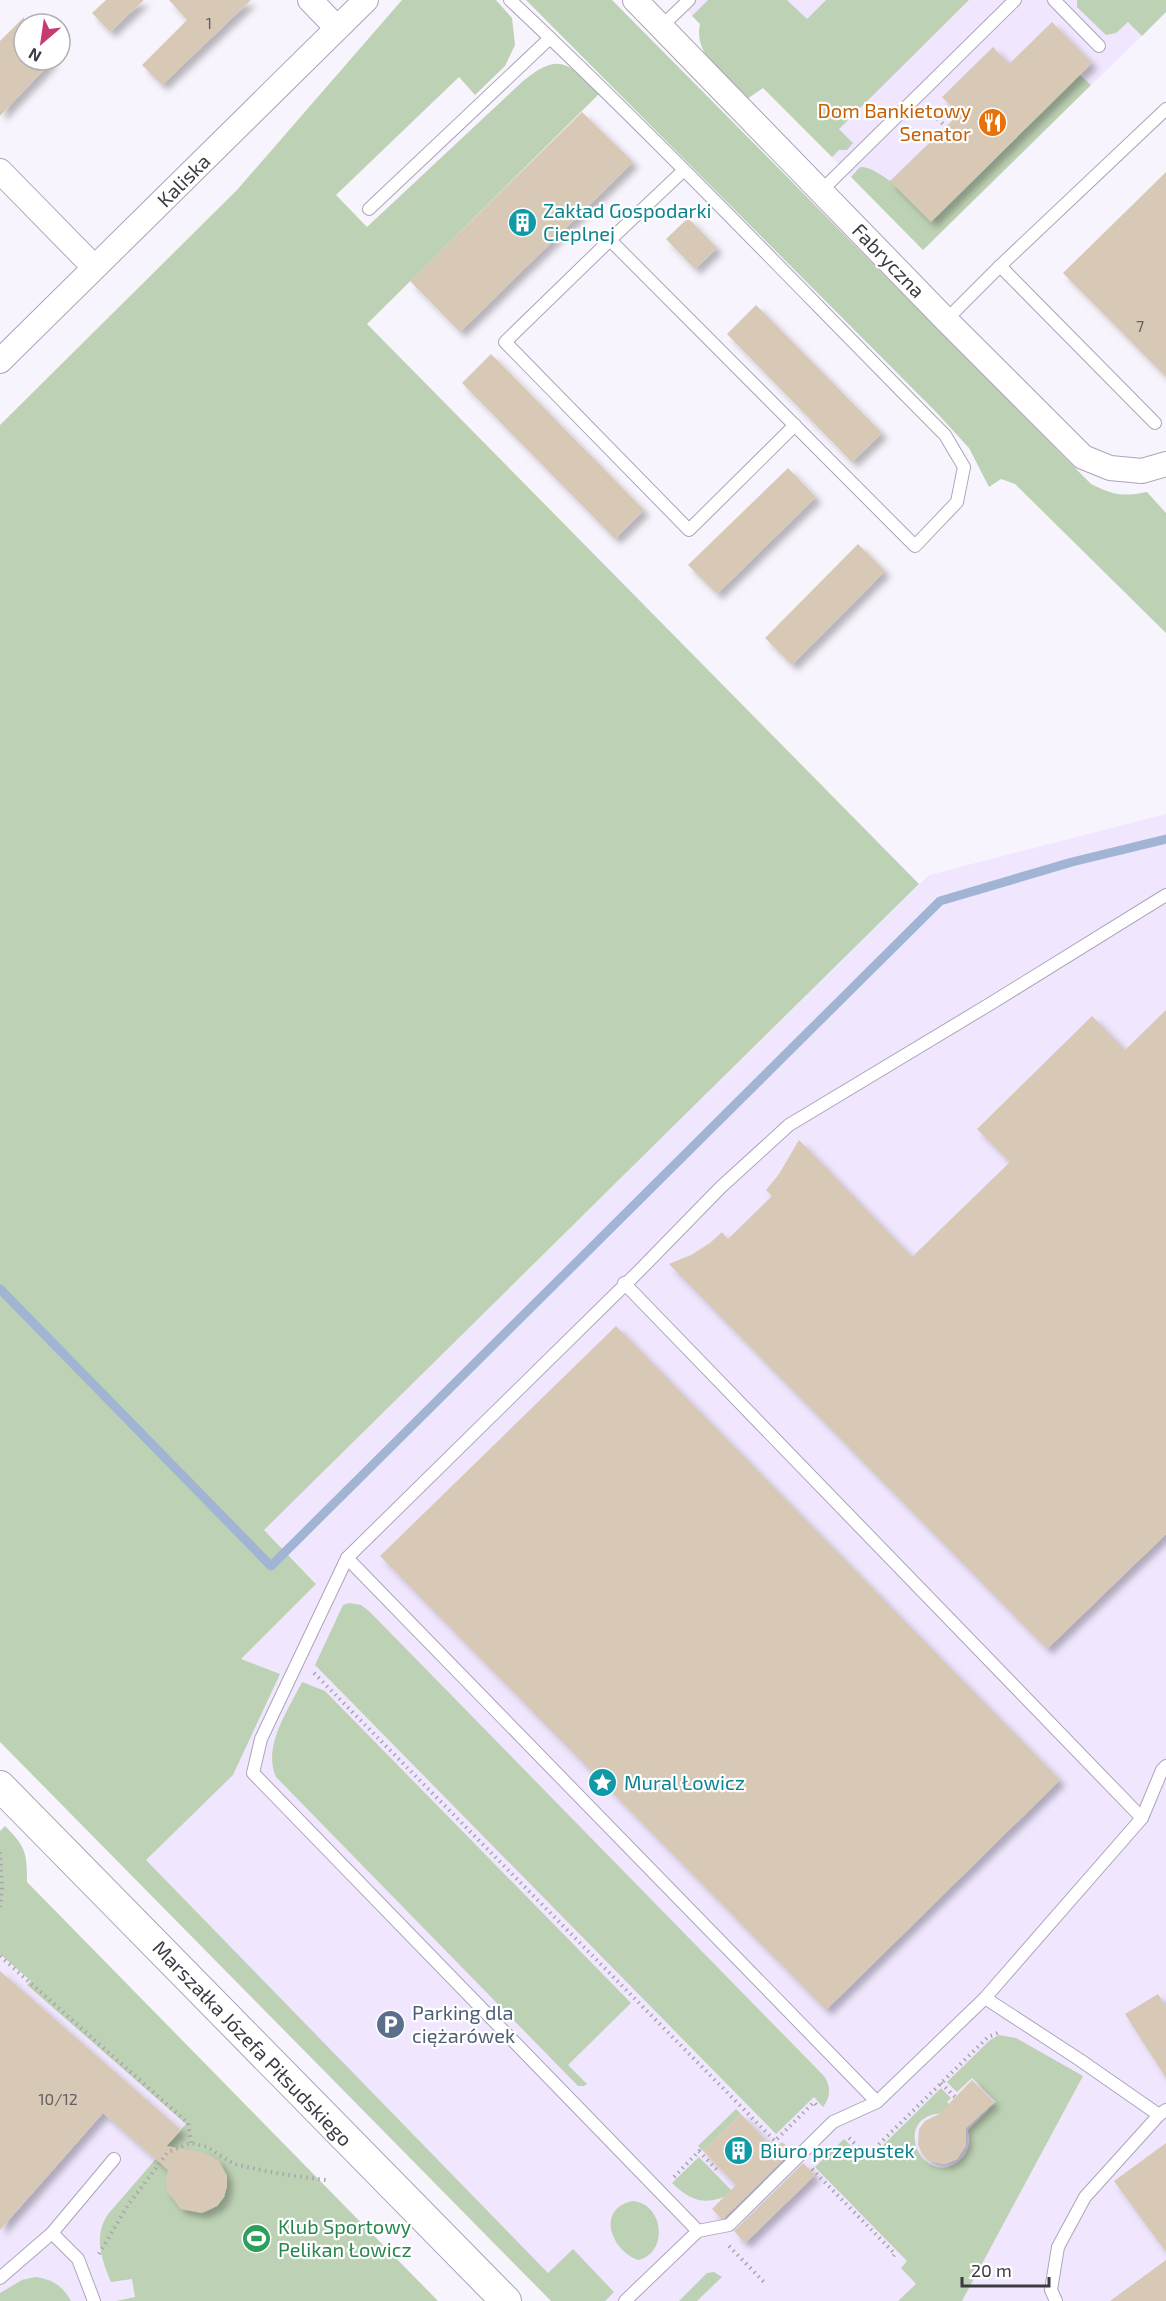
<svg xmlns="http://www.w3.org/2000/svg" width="1166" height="2301" font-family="'Exo 2',sans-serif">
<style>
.built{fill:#f0e7fe}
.green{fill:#bdd1b4}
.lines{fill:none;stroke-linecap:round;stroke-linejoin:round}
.stream{stroke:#a1b4d4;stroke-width:9}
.building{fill:#d7c9b6;filter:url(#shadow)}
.service-casing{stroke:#aca4b9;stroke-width:14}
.minor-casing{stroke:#aca4b9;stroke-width:26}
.tertiary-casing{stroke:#aca4b9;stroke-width:32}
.path{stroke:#a8a5ae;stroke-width:4;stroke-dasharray:1.5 4.5;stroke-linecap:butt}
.service{stroke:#fff;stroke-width:12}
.minor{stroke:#fff;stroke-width:24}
.tertiary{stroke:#fff;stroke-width:30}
.labels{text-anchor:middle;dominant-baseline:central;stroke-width:4.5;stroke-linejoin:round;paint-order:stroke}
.number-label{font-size:16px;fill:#645e60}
.food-label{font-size:20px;fill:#c56008;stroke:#fff;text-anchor:end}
.street-label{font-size:20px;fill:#3d3a43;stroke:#fff}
.culture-label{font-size:20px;fill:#0d838f;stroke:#fff;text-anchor:start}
.service-label{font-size:20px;fill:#4e5e75;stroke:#fff;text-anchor:start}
.leisure-label{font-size:20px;fill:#27864d;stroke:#fff;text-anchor:start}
</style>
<defs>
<filter id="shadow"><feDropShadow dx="5.5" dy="5.5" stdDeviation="3" flood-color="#0004"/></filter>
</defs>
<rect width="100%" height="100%" fill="#f8f4fd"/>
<g class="built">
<path d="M677 0H1166V12L923 250Z"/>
<path d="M1166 814V2301H557L83 1818 316 1583 264 1530 929 875Z"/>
<path d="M0 1885 273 2160 148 2301H0Z"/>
</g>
<g class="green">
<path d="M402 0H496L512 18 515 45 505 66 475 95 459 77 336 195 367 227 522 82C560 51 567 63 600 93L367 324 919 884 264 1530 316 1584 241 1659 280 1674 233 1775 146 1860 548 2273 573 2249 614 2292 605 2301H551L0 1742V425L237 190Z"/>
<path d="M526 0H612L1091 484C1113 495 1123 497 1147 492L1166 513V633L1015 484 1001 479 989 487 969 448 937 413Z"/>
<path d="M708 0H787L807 19 826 0H969L839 129 853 143 847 150H839L832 157 763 88 747 99C727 78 693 56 700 24L692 16Z"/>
<path d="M1077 0H1166V12L1142 36 1128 22 1116 33 1106 35 1077 7Z"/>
<path d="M1080 75 1091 85 923 250 851 177 860 167C871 167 881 175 890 181Z"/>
<path d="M349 1603 361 1605 369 1611 824 2076C831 2086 831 2097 823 2107L814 2097 776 2134 315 1665 343 1605Z"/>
<path d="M302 1682 325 1691 631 2003 568 2065 587 2084 584 2086H578L276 1777C262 1746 289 1709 302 1682Z"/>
<path d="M5 1826C26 1847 27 1853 27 1882L438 2301H116L135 2297 132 2279 111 2282C101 2259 93 2234 109 2213L186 2124 27 1985 31 1981 0 1954V1831Z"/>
<path d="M999 2035 1016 2038 1083 2076 962 2301H898L916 2284 901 2268 907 2261 815 2167 844 2139 867 2161 941 2088 951 2098 947 2102 958 2114C882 2103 921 2194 960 2160 969 2152 971 2141 968 2130L996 2102 972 2078 957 2092 947 2082 990 2040Z"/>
<path d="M736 2109 741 2114 703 2151 698 2146Z"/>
<path d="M699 2157 734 2193C707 2205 694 2204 672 2183Z"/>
<path d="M632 2201C664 2203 669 2253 638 2260 612 2251 595 2210 632 2201Z"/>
<path d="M714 2272 722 2277 697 2301H679L707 2273Z"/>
<path d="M35 2277C52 2279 63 2286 71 2301H0V2293L22 2280Z"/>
</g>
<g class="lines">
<path class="stream" d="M0 1289 271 1566 940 901 1072 862 1166 839"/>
</g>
<g class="building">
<path d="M106 0H144L110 32 92 13Z"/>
<path d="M169 0H251L162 85 142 65 187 20Z"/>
<path d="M24 17V60H53L0 116V41Z"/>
<path d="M1052 22 1092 63 931 222 890 181 959 114 942 97 993 47 1009 64Z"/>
<path d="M582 112 633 162 460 332 410 281Z"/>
<path d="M1166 172V377L1063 273Z"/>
<path d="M688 218 717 248 695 269 666 239Z"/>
<path d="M756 305 882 433 852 462 727 334Z"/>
<path d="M491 354 644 510 615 539 462 383Z"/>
<path d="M788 468 816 497 717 594 688 565Z"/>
<path d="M858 544 885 571 792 665 765 638Z"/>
<path d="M1166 1010V1534L1047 1649 669 1264 691 1255 710 1243 722 1232 728 1239 772 1196 766 1190 779 1174 799 1140 912 1257 1010 1162 977 1129 1092 1016 1125 1050Z"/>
<path d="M616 1326 1060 1780 826 2010 380 1556Z"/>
<path d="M0 1971 181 2130 166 2146 205 2153 219 2161 227 2176V2186L224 2197 217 2206 202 2213 181 2209 167 2191 166 2180 168 2170 103 2113 0 2230Z"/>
<path d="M1158 1994 1166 2007V2078L1125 2014Z"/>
<path d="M972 2080 994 2102 966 2128V2145L957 2159 945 2164 929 2161 922 2154 918 2145 919 2129 925 2121 939 2114Z"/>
<path d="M741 2114 774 2149 782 2142 792 2151 725 2217 721 2218 712 2209 736 2185 703 2151Z"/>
<path d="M1166 2143V2252L1114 2181Z"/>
<path d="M803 2163 815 2175 745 2243 734 2231Z"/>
<path d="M1166 2260V2301H1110Z"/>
</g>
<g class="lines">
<defs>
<g id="service">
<path d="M510 0C659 140 800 289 945 435L964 467 957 502 915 546 610 240 683 171"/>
<path d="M1054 0 1099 46"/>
<path d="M662 26 689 0"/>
<path d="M822 190 1015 0"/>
<path d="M369 209 550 38"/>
<path d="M610 240 505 342 689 530 795 425"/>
<path d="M1000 266 1155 423"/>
<path d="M946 320 1000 266 1166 109"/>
<path d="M624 1283 1142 1818"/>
<path d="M347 1558 261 1739 253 1773 698 2231"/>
<path d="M985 1998 1080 2060 1159 2115"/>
<path d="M877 2102 347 1558 640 1270 721 1187 789 1125 990 1004 1166 895"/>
<path d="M0 2278 52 2233"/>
<path d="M94 2301 78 2259 52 2233 114 2159"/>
<path d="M625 2301 698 2231 729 2225 833 2122 877 2102 985 1998 1142 1818 1162 1770 1166 1766"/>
<path d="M1056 2301 1051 2290 1058 2247 1085 2197 1159 2115 1166 2110"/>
</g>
<g id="minor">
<path d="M310 0 337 28"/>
<path d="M635 0 946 320 1083 457 1110 468 1142 471 1166 464"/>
<path d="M0 171 94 267"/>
<path d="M0 361 366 0"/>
</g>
<path id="tertiary" d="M0 1786 506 2301"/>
</defs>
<use href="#service" class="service-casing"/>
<use href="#minor" class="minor-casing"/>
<use href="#tertiary" class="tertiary-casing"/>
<g class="path">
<path d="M929 110 948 129"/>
<path d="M314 1673 775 2141 814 2102 818 2107"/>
<path d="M0 1852 2 1888 0 1907"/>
<path d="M0 1956 188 2123 191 2143"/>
<path d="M941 2083 955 2097"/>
<path d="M849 2138 867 2156 988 2037 1000 2032"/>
<path d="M812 2169 895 2254 891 2259"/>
<path d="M674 2177 699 2151 717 2170 719 2168"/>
<path d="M729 2246 764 2282"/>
<path d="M99 2254 128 2205 168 2152 191 2143 207 2147 234 2164 280 2174 326 2180"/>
</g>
<use href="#service" class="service"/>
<use href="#minor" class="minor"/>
<use href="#tertiary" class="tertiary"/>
</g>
<defs>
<symbol id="restaurant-disc" viewBox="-11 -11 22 22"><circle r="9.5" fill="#e8710a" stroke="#fff"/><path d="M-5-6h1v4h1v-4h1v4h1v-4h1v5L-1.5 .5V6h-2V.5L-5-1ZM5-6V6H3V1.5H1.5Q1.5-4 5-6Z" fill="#fff"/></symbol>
<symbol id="building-disc" viewBox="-11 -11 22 22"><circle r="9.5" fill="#0f9aa8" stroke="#fff"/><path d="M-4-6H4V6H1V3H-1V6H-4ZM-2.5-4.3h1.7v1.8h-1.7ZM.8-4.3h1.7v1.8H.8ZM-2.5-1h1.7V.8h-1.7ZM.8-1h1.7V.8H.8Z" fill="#fff"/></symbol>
<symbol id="sight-disc" viewBox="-11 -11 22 22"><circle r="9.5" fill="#0f9aa8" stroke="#fff"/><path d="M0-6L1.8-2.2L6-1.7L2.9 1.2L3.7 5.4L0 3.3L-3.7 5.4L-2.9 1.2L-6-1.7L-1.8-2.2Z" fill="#fff"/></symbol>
<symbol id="parking-disc" viewBox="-11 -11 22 22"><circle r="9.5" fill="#5c6f8a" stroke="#fff"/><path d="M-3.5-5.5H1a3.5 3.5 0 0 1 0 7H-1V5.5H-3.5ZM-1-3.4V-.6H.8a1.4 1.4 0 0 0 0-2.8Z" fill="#fff"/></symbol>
<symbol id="stadium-disc" viewBox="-11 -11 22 22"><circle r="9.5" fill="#2e9e5b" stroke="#fff"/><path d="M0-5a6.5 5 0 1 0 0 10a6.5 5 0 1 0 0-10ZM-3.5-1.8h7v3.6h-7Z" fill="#fff"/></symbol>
</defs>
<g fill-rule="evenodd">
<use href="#restaurant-disc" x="976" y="106" width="33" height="33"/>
<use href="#building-disc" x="506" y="206" width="33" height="33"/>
<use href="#sight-disc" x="586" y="1766" width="33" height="33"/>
<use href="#parking-disc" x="374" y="2008" width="33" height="33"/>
<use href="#building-disc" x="722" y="2134" width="33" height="33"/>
<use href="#stadium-disc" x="240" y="2222" width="33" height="33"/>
</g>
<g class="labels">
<g class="number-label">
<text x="209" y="22">1</text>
<text x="1140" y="325">7</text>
<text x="58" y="2098">10/12</text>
</g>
<g class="food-label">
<text x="971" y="110">Dom Bankietowy<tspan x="971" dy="23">Senator</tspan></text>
</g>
<g class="street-label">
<text transform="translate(183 180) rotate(-45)">Kaliska</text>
<text transform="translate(889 260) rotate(46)">Fabryczna</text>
<text transform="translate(253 2043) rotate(46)">Marszałka Józefa Piłsudskiego</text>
</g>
<g class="culture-label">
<text x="543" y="210">Zakład Gospodarki<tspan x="543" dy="23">Cieplnej</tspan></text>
<text x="624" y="1782">Mural Łowicz</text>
<text x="760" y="2150">Biuro przepustek</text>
</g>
<g class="service-label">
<text x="412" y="2012">Parking dla<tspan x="412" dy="23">ciężarówek</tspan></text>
</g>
<g class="leisure-label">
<text x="278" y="2226">Klub Sportowy<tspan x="278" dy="23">Pelikan Łowicz</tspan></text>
</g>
</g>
<g transform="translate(42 42) rotate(209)"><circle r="28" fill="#ffffff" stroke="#b1b0b4" stroke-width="1.5"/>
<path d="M0-4.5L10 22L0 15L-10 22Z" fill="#c53b72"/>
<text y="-9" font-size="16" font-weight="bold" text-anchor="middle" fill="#3d3a43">N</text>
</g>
<path d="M962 2277v9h87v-9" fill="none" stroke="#3d3a43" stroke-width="3"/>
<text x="971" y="2277" font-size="18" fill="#3d3a43" stroke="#ffffff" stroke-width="4.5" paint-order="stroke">20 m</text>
</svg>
